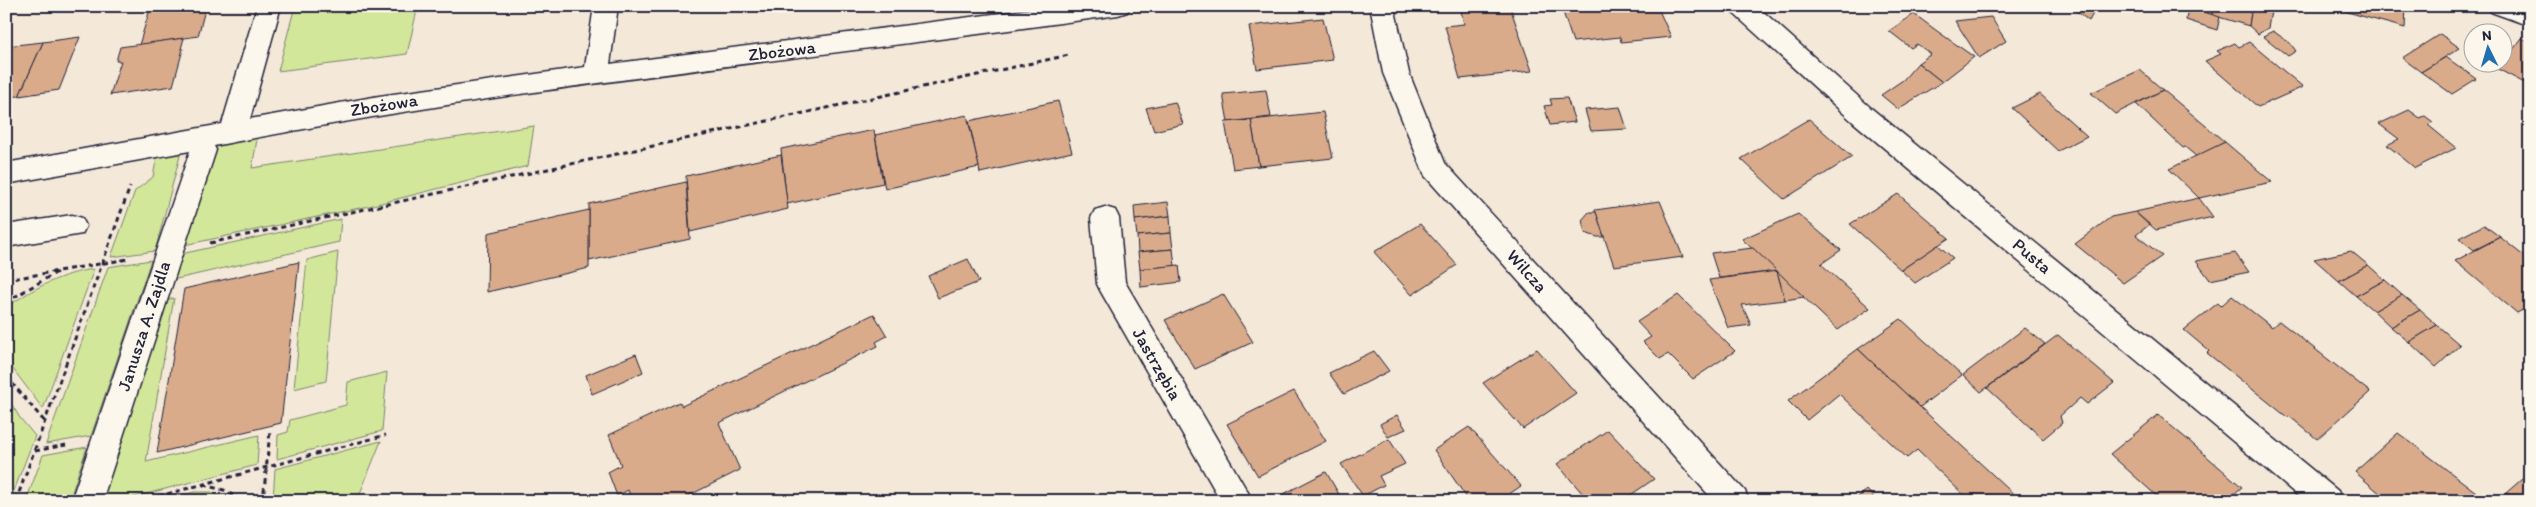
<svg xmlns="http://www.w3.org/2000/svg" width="2536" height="507" font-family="Itim,sans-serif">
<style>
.green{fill:#d3e79b;stroke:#7a846b}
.building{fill:#d9ab8b;stroke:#22223b}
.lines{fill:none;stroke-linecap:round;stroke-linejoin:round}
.minor-casing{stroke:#22223b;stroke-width:3}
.path{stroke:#22223b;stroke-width:3;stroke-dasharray:5 4;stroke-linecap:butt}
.minor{fill:#fbf7ec;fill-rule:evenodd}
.labels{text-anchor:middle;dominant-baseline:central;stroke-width:4;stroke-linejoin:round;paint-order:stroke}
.street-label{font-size:18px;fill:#22223b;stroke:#fbf7ec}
</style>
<rect width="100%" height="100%" fill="#f4e8d9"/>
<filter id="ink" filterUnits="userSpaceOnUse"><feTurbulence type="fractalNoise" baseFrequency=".02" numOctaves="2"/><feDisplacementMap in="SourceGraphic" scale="10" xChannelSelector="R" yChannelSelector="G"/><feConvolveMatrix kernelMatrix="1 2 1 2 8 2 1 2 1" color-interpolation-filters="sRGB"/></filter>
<g filter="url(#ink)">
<g class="green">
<path d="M295 6H418L407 54 278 71Z"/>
<path d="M534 126 528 166 369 206 184 245 213 148 258 134 252 168Z"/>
<path d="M181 152 155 251 111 257 135 191 153 177 157 156Z"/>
<path d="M341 219 339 242 172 280 181 254Z"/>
<path d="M338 252 326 381 294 389 307 260Z"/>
<path d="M151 260 91 436 46 444 108 267Z"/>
<path d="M94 269 43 409 13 369 6 365V308C31 289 63 273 94 269Z"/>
<path d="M174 298 146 462 259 435 257 465 119 501H100L165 301Z"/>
<path d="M387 372 382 431 277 459 278 435 288 432 290 420 346 405 348 382Z"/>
<path d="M6 395 20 418 35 436 10 501H6Z"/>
<path d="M381 441 357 501H273L275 469Z"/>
<path d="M87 447 69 501H26L43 455Z"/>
<path d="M194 492H211L229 501H161Z"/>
</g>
<g class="building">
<path d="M151 6H206L198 36 139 45Z"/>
<path d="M1561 6H1657L1671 37 1621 42 1620 37 1573 42Z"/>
<path d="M2070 6H2097L2089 21Z"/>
<path d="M2213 6 2212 15 2188 7V6Z"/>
<path d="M2213 6H2252L2249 26 2212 15Z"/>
<path d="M2252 6H2272L2268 28 2258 34 2249 26Z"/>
<path d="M2340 6H2406L2405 28 2340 10Z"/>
<path d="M1510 7 1532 71 1460 79 1445 26 1464 24 1461 11Z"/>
<path d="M2188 7 2220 17 2217 30 2186 20Z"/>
<path d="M1914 14 1937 31 1974 57 1942 82 1918 63 1931 54 1917 44 1911 48 1889 31Z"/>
<path d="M1991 17 2006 41 1979 58 1955 21Z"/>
<path d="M1323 18 1333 60 1257 69 1249 26Z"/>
<path d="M2273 31 2290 43 2296 51 2288 56 2263 36Z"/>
<path d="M2440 34 2460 48 2421 72 2402 58Z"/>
<path d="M80 37 59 90 19 96 43 42Z"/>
<path d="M184 38 181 49H183L173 86 110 95 121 61H116L120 47Z"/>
<path d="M2522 38 2530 42V86L2498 69Z"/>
<path d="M43 42 19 96 6 97V46Z"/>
<path d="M2249 42 2303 87 2258 107 2205 61 2221 54 2217 51 2235 43 2239 47Z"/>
<path d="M2446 57 2476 79 2452 94 2421 72Z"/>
<path d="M1918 63 1942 82 1898 109 1881 95 1903 80Z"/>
<path d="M2140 70 2163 90 2115 114 2091 93Z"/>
<path d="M1266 90 1271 117 1228 122 1223 94Z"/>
<path d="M2163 90 2225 142 2197 157 2185 147 2183 148 2136 104Z"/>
<path d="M2040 94 2087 136 2058 151 2012 108Z"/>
<path d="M1567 98 1575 122 1550 125 1544 106 1552 105 1550 99Z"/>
<path d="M1058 101 1072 152 980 173 969 121Z"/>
<path d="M1175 102 1183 124 1154 131 1146 108Z"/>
<path d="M1620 107 1627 129 1591 131 1585 110Z"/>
<path d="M2409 110 2420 118 2425 116 2433 122 2428 125 2456 148 2415 168 2387 145 2399 139 2379 124Z"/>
<path d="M1323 112 1333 158 1259 166 1251 120Z"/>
<path d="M967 115 979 167 885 189 875 135Z"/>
<path d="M1809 119 1852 157 1784 199 1741 159Z"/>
<path d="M1251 120 1259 166 1233 169 1225 122Z"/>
<path d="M874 130 883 183 787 204 781 149Z"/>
<path d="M2225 142 2272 182 2199 198 2169 169Z"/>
<path d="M781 155 788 209 690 232 686 176Z"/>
<path d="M686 182 690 239 589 261V204Z"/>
<path d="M1898 194 1949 238 1901 270 1850 224Z"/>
<path d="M2199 198 2213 217 2156 230 2135 212Z"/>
<path d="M1660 201 1683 257 1614 266 1595 210Z"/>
<path d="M1168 202 1170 216 1135 220 1134 206Z"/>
<path d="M589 210V268L487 292 488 233Z"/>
<path d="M1589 212H1596L1604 237H1597L1585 233 1582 220Z"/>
<path d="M2135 212 2149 225 2136 235 2162 256 2123 283 2075 244 2111 217Z"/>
<path d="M1798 214 1841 250 1821 264 1870 308 1838 330 1742 239Z"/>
<path d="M1170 216 1171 233 1137 236 1135 220Z"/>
<path d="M1420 224 1457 265 1412 295 1374 252Z"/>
<path d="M2484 225 2500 237 2474 250 2459 238Z"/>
<path d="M1171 233 1173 249 1138 252 1137 236Z"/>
<path d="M2500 237 2530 261V306L2517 313 2455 261Z"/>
<path d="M1938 245 1953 258 1915 283 1901 270Z"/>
<path d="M1753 248 1777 271 1719 278 1711 253Z"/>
<path d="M1173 249 1175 266 1140 269 1138 252Z"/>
<path d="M2351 251 2368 265 2339 281 2314 259Z"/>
<path d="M2235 253 2249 272 2210 280 2196 261Z"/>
<path d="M968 259 979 282 938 298 928 276Z"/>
<path d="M299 262 281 423 157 453 184 289Z"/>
<path d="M1179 265 1181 282 1141 287 1140 269Z"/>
<path d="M2368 265 2385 280 2356 296 2339 281Z"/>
<path d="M1777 271 1785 300 1742 305 1751 325 1728 328 1709 280Z"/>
<path d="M1777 271 1803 296 1804 297 1785 300Z"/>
<path d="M2385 280 2402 295 2374 311 2356 296Z"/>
<path d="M1223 294 1253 342 1195 369 1165 320Z"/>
<path d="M1678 295 1735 351 1693 379 1668 354 1660 359 1643 342 1651 337 1637 322Z"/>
<path d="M2402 295 2420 310 2391 327 2374 311Z"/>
<path d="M2232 296 2272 327 2279 321 2370 392 2317 439 2289 416 2287 417 2207 353 2209 351 2184 330 2218 303 2221 306Z"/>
<path d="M2420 310 2437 325 2409 342 2391 327Z"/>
<path d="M874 314 887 336 876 342 878 346 719 423 740 470 678 501H632L628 490 617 496 608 472 621 465 609 435 679 402 682 406Z"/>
<path d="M1901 319 1962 375 1920 407 1858 349Z"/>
<path d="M2437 325 2460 345 2436 367 2409 342Z"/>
<path d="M2025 328 2045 344 1981 392 1963 375Z"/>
<path d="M2058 335 2114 383 2087 404 2080 398 2060 416 2062 423 2043 439 1987 388Z"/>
<path d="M1537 349 1576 393 1523 429 1483 383Z"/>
<path d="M1858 349 1920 407 2021 501H1970L1917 450 1907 458 1839 394 1807 420 1788 401Z"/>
<path d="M1374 351 1389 371 1344 394 1329 373Z"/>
<path d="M636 354 643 372 592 394 586 375Z"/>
<path d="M1294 391 1326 441 1258 476 1227 424Z"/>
<path d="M1397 415 1406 429 1388 437 1380 424Z"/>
<path d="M2158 415 2188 440 2242 487 2226 501H2162L2150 490 2110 454Z"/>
<path d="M1469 427 1521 486 1499 501H1469L1434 450Z"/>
<path d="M1608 430 1654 479 1622 501H1589L1557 464Z"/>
<path d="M2398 433 2421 450 2476 492 2467 501H2389L2355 472Z"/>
<path d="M1389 439 1405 464 1379 476 1384 485 1363 496 1341 464Z"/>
<path d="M1326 472 1343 501 1272 500Z"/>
<path d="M2529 473 2530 501H2516L2506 493Z"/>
<path d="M1867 490 1877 501H1853Z"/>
<path d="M2506 493 2516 501H2497Z"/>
</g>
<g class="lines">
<defs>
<g id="minor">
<path d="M257 6H281L250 119 379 96 585 67 594 6H618L610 64 1054 6H1130L1127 12 1118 15C817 58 513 86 214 146L216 150 102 501H71L190 151 6 184V163L222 124Z"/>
<path d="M1370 6H1394L1409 73 1445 163 1745 491 1749 501H1714L1425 176 1383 73Z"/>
<path d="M1729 6H1757L1871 108 2338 491 2342 501H2304L1853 122 1732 12Z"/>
<path d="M2488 6 2530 7V26L2491 12Z"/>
<path d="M1105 207 1115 210 1119 218 1125 282 1253 501H1221L1101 292 1097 284 1091 218 1095 210Z"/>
<path d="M72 215 82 218 86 226 82 234 6 247V225Z"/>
</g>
</defs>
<use href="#minor" class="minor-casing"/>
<g class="path">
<path d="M210 243 1069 55"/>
<path d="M6 280 128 259"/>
<path d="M6 302 57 272"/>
<path d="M6 376 45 422"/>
<path d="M35 451 66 445"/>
<path d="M203 485 224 490 242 501"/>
<path d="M16 501 130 187"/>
<path d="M141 501 386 435"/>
<path d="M263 501 270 431"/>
</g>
<use href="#minor" class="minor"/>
</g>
</g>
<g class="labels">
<g class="street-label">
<text transform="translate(782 51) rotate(-7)">Zbożowa</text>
<text transform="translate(384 105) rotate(-9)">Zbożowa</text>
<text transform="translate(2032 256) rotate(40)">Pusta</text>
<text transform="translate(1527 271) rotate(48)">Wilcza</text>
<text transform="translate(144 326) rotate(-72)">Janusza A. Zajdla</text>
<text transform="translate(1157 364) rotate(60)">Jastrzębia</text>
</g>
</g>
<rect width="2536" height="507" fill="none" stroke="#fbf7ec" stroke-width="25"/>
<rect x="12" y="12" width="2511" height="482" fill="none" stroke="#22223b" stroke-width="2" filter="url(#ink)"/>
<g transform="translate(2488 48) rotate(355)"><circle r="24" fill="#fbf7ec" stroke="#a4a2a5"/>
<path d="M0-4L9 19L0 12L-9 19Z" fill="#1f6fb2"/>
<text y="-8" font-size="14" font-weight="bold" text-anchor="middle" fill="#22223b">N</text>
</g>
</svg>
